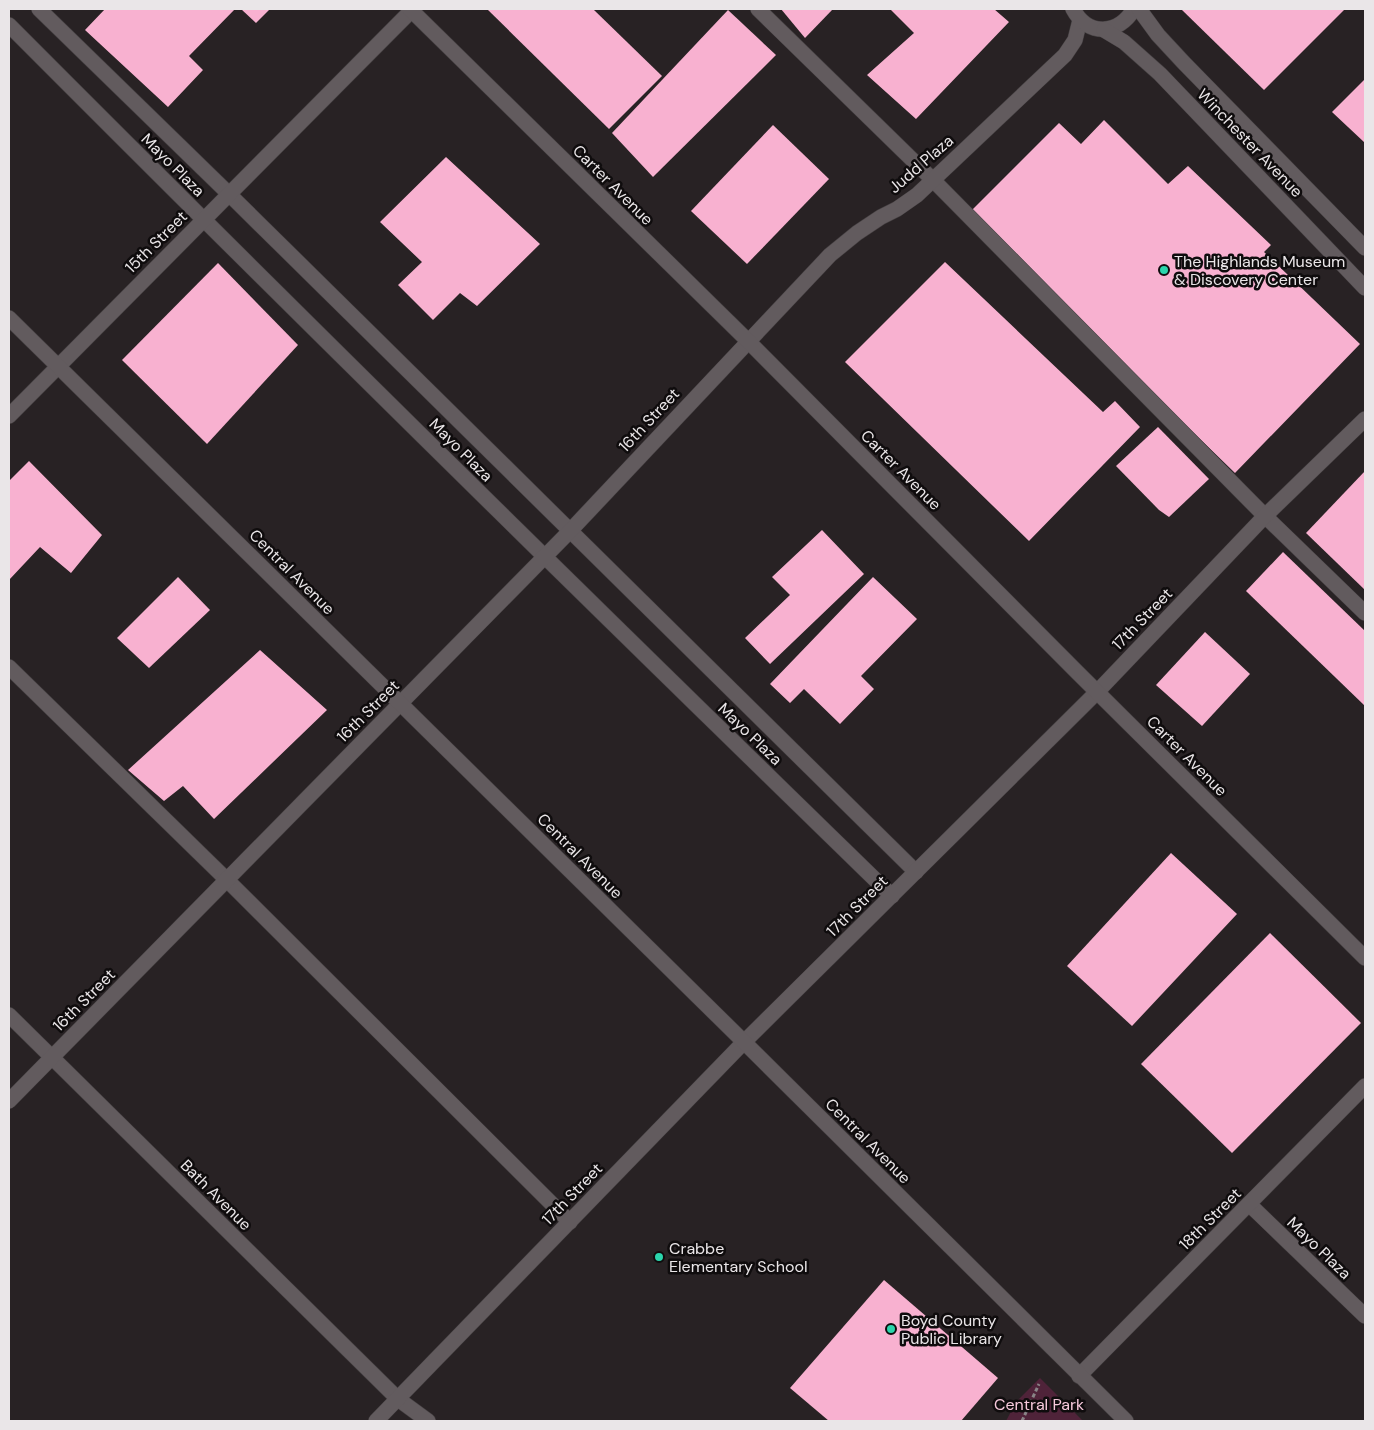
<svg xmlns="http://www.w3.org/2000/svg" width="1374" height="1430" font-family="'DM Sans',sans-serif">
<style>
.green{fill:#4f2339}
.building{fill:#f8b1d0}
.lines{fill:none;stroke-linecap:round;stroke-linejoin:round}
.lane-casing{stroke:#454042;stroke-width:16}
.street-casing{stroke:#454042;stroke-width:16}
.secondary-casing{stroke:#454042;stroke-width:16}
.path{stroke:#898486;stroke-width:3;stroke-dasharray:4 2.5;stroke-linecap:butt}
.lane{stroke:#625b5e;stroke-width:15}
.street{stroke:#625b5e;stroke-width:15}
.secondary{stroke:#625b5e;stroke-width:15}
.poi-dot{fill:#2bd5ac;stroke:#0f0c0d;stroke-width:2}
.labels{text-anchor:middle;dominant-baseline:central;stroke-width:5;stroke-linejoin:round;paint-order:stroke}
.street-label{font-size:16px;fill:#eae6e8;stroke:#0f0c0d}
.poi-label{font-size:16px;fill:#eae6e8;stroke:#0f0c0d;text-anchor:start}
.park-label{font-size:16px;fill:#f7c9dc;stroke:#0f0c0d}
</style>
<rect width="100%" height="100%" fill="#282224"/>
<path class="green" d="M1040 1378 1083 1421H1006L1016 1402Z"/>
<g class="building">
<path d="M105 9H235L189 56 203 70 168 107 85 30Z"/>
<path d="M241 9H270L256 23Z"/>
<path d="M487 9H593L662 76 609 129Z"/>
<path d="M781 9H833L805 38Z"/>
<path d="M890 9H994L1009 22 916 119 867 75 914 33Z"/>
<path d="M1181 9H1345L1264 90Z"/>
<path d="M728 10 776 55 653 177 612 133Z"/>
<path d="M1365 79V143L1332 112Z"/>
<path d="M1104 120 1168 184 1188 166 1271 245 1264 252 1360 344 1235 473 1138 379 972 210 1059 123 1081 144Z"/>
<path d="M773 125 829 179 747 264 691 211Z"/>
<path d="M446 157 540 244 477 306 460 293 433 320 398 285 422 262 380 222Z"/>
<path d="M945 262 1103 412 1115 401 1140 427 1029 541 845 362Z"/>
<path d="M218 263 298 345 207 444 122 360Z"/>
<path d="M1158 427 1209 479 1169 517 1159 510 1116 466Z"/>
<path d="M29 461 102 535 71 573 40 547 9 580V481Z"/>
<path d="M1365 471V590L1306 533Z"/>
<path d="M822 530 864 574 770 664 745 638 790 595 772 577Z"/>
<path d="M1283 552 1365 631V706L1246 591Z"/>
<path d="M178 577 210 610 149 668 117 638Z"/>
<path d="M873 577 917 619 861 676 874 689 840 724 804 689 790 703 770 684Z"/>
<path d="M1205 632 1250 674 1202 726 1156 685Z"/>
<path d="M260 650 327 710 214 819 183 786 164 801 128 770Z"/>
<path d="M1171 853 1237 914 1132 1026 1067 966Z"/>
<path d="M1270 933 1361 1023 1232 1153 1141 1064Z"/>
<path d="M884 1280 998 1378 961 1421H829L790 1388Z"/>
</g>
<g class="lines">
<defs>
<g id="lane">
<path d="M758 9 933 180 1265 516 1365 613"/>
<path d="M9 667 227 880 570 1222"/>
<path d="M398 1399 428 1421"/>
</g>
<g id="street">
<path d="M39 9 229 194 916 872"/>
<path d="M9 25C301 318 596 608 892 896"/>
<path d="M9 416 413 9"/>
<path d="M9 1015 398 1399"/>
<path d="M9 1101 570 531 830 255 857 233 881 217 897 209 917 195 1065 55 1075 40 1080 20"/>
<path d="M1249 1204 1365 1316"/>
<path d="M1079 1376 1365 1086"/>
<path d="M376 1421 744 1042 1097 692 1265 516 1365 419"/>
</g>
<g id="secondary">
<path d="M410 9 748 341 1077 672 1365 958"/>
<path d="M1073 9C1088 37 1118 35 1134 9"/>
<path d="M1139 9 1158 35 1184 63 1365 248"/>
<path d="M1104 30 1124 42 1160 74 1365 288"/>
<path d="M9 318 744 1042 1126 1421"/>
</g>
</defs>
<use href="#lane" class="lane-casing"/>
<use href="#street" class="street-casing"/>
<use href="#secondary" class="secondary-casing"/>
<path class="path" d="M1022 1421 1039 1384"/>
<use href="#lane" class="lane"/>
<use href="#street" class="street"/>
<use href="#secondary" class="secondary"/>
</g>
<g class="poi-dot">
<circle cx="1164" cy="270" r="5"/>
<circle cx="659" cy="1257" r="5"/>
<circle cx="891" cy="1329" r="5"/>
</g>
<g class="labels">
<g class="street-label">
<text transform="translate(1250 143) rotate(46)">Winchester Avenue</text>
<text transform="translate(921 164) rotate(-41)">Judd Plaza</text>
<text transform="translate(173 165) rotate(45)">Mayo Plaza</text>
<text transform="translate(613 185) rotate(45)">Carter Avenue</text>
<text transform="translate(156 242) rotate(-45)">15th Street</text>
<text transform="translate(649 420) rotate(-47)">16th Street</text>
<text transform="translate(461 450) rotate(45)">Mayo Plaza</text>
<text transform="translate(901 470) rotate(45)">Carter Avenue</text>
<text transform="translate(292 572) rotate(45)">Central Avenue</text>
<text transform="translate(1142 619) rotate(-46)">17th Street</text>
<text transform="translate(368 711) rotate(-45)">16th Street</text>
<text transform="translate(750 734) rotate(44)">Mayo Plaza</text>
<text transform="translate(1187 756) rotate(45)">Carter Avenue</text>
<text transform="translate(580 856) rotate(45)">Central Avenue</text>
<text transform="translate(857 906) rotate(-45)">17th Street</text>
<text transform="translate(84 1000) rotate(-45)">16th Street</text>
<text transform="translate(868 1141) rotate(45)">Central Avenue</text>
<text transform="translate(572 1194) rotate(-46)">17th Street</text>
<text transform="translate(216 1195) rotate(45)">Bath Avenue</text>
<text transform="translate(1210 1219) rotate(-45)">18th Street</text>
<text transform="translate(1319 1248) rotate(44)">Mayo Plaza</text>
</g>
<g class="poi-label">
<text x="1174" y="261">The Highlands Museum<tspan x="1174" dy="18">&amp; Discovery Center</tspan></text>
<text x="669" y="1248">Crabbe<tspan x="669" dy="18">Elementary School</tspan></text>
<text x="901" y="1320">Boyd County<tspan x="901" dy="18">Public Library</tspan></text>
</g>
<g class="park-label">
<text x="1039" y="1404">Central Park</text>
</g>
</g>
<rect width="1374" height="1430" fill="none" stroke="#eae6e8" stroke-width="20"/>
</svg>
